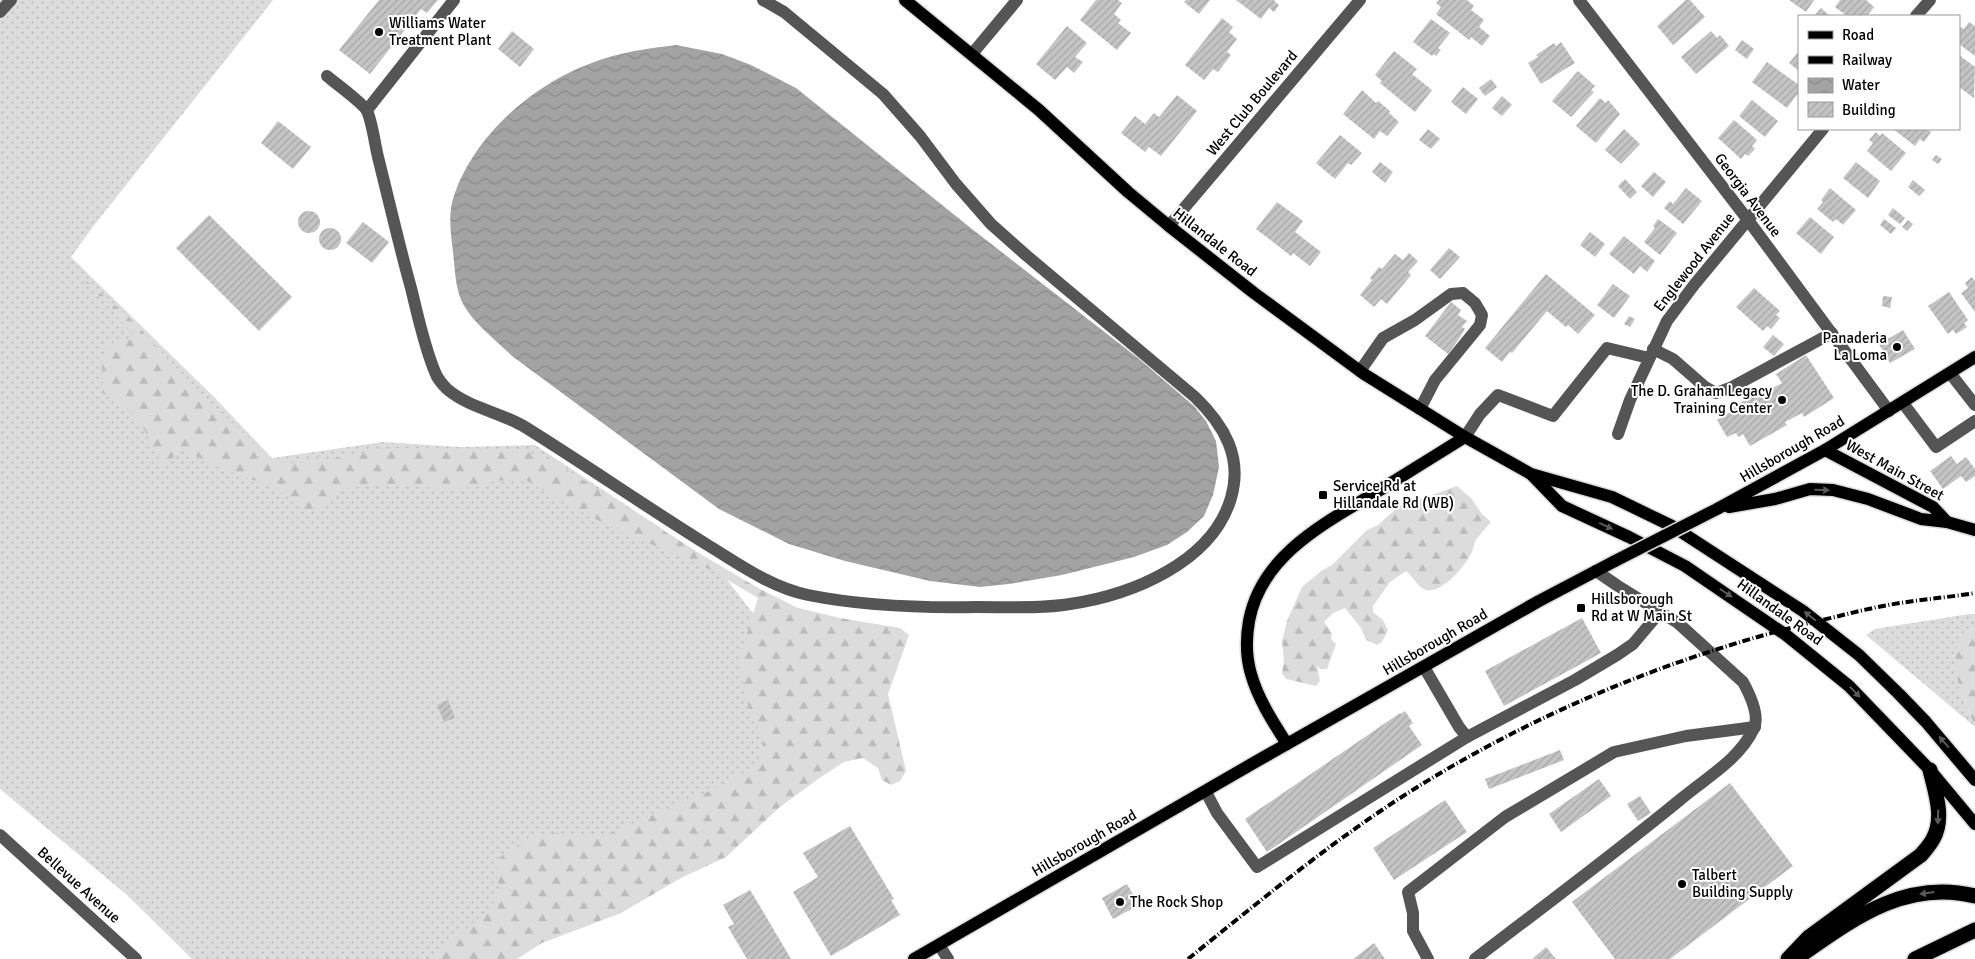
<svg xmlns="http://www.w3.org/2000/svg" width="1975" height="959" font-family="Signika,sans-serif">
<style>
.grass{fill:url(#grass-dots)}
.forest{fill:url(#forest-firs)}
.water{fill:url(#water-waves)}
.building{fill:url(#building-hatch)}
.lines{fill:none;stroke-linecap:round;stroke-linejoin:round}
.major-casing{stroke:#dbdbdb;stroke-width:15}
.highway-casing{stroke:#dbdbdb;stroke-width:18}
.minor{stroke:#555;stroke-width:12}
.major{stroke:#000;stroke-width:12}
.highway{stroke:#000;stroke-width:15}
.rail{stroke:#000;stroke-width:4;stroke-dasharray:8 2.5 1 2.5;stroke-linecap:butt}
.major-bridge-casing{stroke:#dbdbdb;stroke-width:15;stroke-linecap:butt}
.major-bridge{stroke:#000;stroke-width:12}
.oneway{fill:#595959}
.poi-dot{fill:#000;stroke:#fff;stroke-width:2}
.labels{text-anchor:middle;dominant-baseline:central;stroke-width:4;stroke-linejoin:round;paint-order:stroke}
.poi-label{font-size:15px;fill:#000;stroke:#fff;text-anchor:start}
.street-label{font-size:15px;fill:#000;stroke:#fff}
</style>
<defs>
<pattern id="grass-dots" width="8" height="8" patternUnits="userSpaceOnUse" patternTransform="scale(1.25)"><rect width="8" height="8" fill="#dcdcdc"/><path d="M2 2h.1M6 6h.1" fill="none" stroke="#bbb" stroke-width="1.8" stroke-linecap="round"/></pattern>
<pattern id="forest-firs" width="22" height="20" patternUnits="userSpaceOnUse" patternTransform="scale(1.25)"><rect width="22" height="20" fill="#dcdcdc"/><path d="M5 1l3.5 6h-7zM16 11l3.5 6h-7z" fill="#bbb"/></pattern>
<pattern id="water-waves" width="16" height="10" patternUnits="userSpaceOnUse" patternTransform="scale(1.25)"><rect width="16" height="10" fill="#a3a3a3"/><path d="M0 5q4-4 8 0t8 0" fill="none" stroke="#8b8b8b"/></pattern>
<pattern id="building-hatch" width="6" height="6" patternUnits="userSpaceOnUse" patternTransform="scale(1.25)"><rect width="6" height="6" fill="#c4c4c4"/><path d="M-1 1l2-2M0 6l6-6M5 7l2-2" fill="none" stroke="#a7a7a7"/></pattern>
</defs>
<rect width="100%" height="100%" fill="#fff"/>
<g class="grass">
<path d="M0 0H273L95 224 71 257 216 399 272 458 383 442 460 447 535 445 715 564 767 632 777 772 469 959H192L127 895 0 789Z"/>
<path d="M1969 614H1975V628L1959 635 1961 692 1975 727 1866 635 1875 629Z"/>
</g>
<g class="forest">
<path d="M84 281 89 283 132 320 195 388 270 458 287 463 332 459 395 448 502 449 528 452 558 464 697 552 760 589 798 608 840 618 900 628 909 635 888 694 906 771 900 781 891 785 882 780 878 768 863 758 844 762 818 779 780 807 726 857 681 878 621 913 542 943 517 959H432L491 907 500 891 496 871 500 857 528 838 555 833 584 837 608 834 712 790 744 773 758 762 764 741 749 709 739 659 758 598 709 569 659 547 630 537 550 495 523 478 488 482 455 491 409 485H366L341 489 317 511H304L278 489 223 469 182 449 164 466C152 448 144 422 127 408 120 402 110 398 103 393L102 361 108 344 137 338Z"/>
<path d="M1457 486 1471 498 1482 514 1491 522C1486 528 1480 534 1476 540 1473 544 1474 548 1472 552 1466 565 1442 594 1426 590 1417 587 1413 576 1406 571L1390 582 1373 606V612L1383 620 1388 630 1382 642 1377 645 1366 640 1361 628 1345 608 1333 613 1324 622 1332 633 1331 639 1336 644 1327 669H1320L1317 665 1320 681 1316 686 1286 679 1282 673 1284 661 1282 641 1287 621 1302 587 1321 571 1332 565 1367 530 1378 525 1398 507Z"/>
<path d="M1975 628V727L1961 692 1954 667 1959 635Z"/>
</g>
<path class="water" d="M676 45 722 54 751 65 796 88 972 229 1138 358 1194 406 1206 421 1216 441 1219 467 1213 495 1204 516 1187 532 1167 545 1134 557 1062 575 1009 584 980 587 930 581 845 561 789 544 719 509 512 356C496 340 474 324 463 304 455 289 455 268 453 252 451 235 448 216 453 199 474 132 540 78 606 58 629 51 652 48 676 45Z"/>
<g class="building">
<path d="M379 0H438L427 13 421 9 370 74 339 50Z"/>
<path d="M1096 0H1118L1122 3 1114 14 1121 20 1118 23 1131 33 1117 50 1080 20Z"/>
<path d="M1186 0H1210L1199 14 1184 2Z"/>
<path d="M1236 0H1275L1274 1 1279 5 1274 12 1269 8 1261 19Z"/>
<path d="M1439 0H1467L1474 6 1471 10 1484 20 1479 27 1490 36 1482 46 1471 37 1469 40 1436 14 1441 7 1436 3Z"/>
<path d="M1686 0H1690L1705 17 1673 45 1657 26Z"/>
<path d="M1789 0H1814L1806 12Z"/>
<path d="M1840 0H1866L1874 7 1867 16H1847L1835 7Z"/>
<path d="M1821 8 1830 16H1814Z"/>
<path d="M1222 18 1233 27 1229 32 1237 39 1227 52 1231 55 1218 72 1213 69 1204 80 1185 65Z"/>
<path d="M1431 19 1450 33 1438 48 1441 50 1436 56 1434 54 1432 56 1413 42Z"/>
<path d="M1969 22 1975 26V56L1959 44V30L1961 27 1964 29Z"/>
<path d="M1067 26 1087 43 1075 57 1083 62 1074 73 1067 67 1055 80 1036 64Z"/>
<path d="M512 31 534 49 520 67 498 49Z"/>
<path d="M1711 31 1717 38 1720 35 1729 46 1696 74 1681 57Z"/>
<path d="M1742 40 1754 49 1747 59 1735 50Z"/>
<path d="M1561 42 1575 63 1541 84 1528 63 1538 57 1536 55 1554 43 1556 46Z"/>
<path d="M1394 51 1417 69 1412 74 1432 90 1415 112 1380 83 1382 81 1375 75Z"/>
<path d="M1799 51V71L1789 63Z"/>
<path d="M1959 55 1975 67 1974 98 1959 87Z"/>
<path d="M1767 62 1799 85V92L1787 108 1752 82Z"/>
<path d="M1578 71 1595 86 1591 90 1594 92 1571 117 1552 101Z"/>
<path d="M1491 79 1497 87 1485 96 1479 88Z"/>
<path d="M1463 87 1478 99 1466 114 1451 102Z"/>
<path d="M1362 90 1376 103 1378 101 1390 111 1389 113 1399 122 1387 136 1380 131 1374 139 1343 114Z"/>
<path d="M1177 95 1197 111 1161 156 1149 147 1145 152 1121 133 1135 116 1145 124 1154 113 1159 117Z"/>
<path d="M1502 96 1512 105 1502 116 1492 108Z"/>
<path d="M1600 98 1606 103 1608 100 1620 114 1596 143 1576 126Z"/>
<path d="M1752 100 1778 121 1765 137 1739 116Z"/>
<path d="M1734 120 1757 140 1752 146 1755 149 1748 156 1745 154 1741 159 1718 138Z"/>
<path d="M278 121 311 147 293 169 261 143Z"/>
<path d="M1428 129 1440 139 1431 149 1419 140Z"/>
<path d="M1624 129 1640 144 1621 164 1605 150Z"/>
<path d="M1893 129H1927L1931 132 1924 142 1920 139 1915 146Z"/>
<path d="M1876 132 1880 136 1882 133 1906 153 1891 171 1867 151 1873 143 1869 140Z"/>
<path d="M1340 135 1362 153 1351 165 1348 163 1335 179 1316 163Z"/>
<path d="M1936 155 1942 159 1938 164 1932 160Z"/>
<path d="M1380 162 1393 172 1385 183 1372 172Z"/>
<path d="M1856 162 1880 181 1868 198 1843 178Z"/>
<path d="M1654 172 1666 182 1653 197 1641 186Z"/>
<path d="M1625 179 1637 192 1630 199 1618 186Z"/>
<path d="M1913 180 1925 190 1919 196 1908 187Z"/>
<path d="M1686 188 1702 201 1683 224 1664 208 1670 201 1673 204Z"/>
<path d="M1830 188 1856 210 1843 225 1836 219 1833 222 1817 209 1823 202 1821 200Z"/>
<path d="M1277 202 1303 221 1295 232 1321 252 1310 266 1293 253 1291 256 1256 229Z"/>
<path d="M1893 208 1905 218 1900 224 1888 215Z"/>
<circle cx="309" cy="222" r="11"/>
<path d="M209 215 292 297 259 331 176 248Z"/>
<path d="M1810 217 1834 237 1821 254 1796 233Z"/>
<path d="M1658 219 1677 233 1660 255 1644 242 1655 228 1653 226Z"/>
<path d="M1884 219 1896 228 1891 234 1880 225Z"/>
<path d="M1908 220 1913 224 1907 231 1902 227Z"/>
<path d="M363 222 389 242 372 263 346 243Z"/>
<circle cx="330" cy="239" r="11"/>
<path d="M1590 232 1605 244 1595 257 1580 245Z"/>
<path d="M1624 236 1655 261 1647 272 1640 266 1634 274 1609 254Z"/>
<path d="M1449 248 1460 257 1440 279 1430 270Z"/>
<path d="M1409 253 1418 261 1408 272 1411 275 1387 304 1381 299 1374 307 1360 295 1372 280 1370 278 1379 267 1382 269 1395 254 1403 260Z"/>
<path d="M1546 274 1595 315 1578 334 1568 325 1566 327 1547 311 1512 353 1510 352 1502 362 1485 348Z"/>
<path d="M1972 277 1975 281V312L1961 293 1968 288 1965 283Z"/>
<path d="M1613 284 1630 296 1614 318 1597 305Z"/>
<path d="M1754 288 1780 311 1776 315 1780 318 1771 329 1767 326 1763 331 1736 307Z"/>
<path d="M1949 292 1968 320 1964 323 1967 327 1956 334 1953 330 1948 334 1928 306Z"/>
<path d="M1883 296 1892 297 1890 308 1882 306Z"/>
<path d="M1451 302 1461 310 1458 315 1467 321 1462 327 1465 329 1459 339 1448 354 1425 336Z"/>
<path d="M1629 316 1635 319 1630 327 1624 324Z"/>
<path d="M1903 330 1915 349 1890 363 1879 344Z"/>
<path d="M1773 335 1784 344 1774 356 1763 347Z"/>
<path d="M1806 355 1834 398 1804 417 1802 413 1785 422 1787 425 1750 446 1743 434 1738 437 1736 433 1727 437 1717 420 1730 412 1728 410 1765 389 1767 391 1782 383 1776 374Z"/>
<path d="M1951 456 1957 464 1966 457 1975 469V476L1966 482 1961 476 1943 489 1930 471Z"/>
<path d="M1582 618 1601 653 1504 706 1485 671Z"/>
<path d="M448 700 455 718 444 722 437 705Z"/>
<path d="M1405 711 1413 723 1409 726 1422 745 1267 852 1245 819 1400 713 1401 714Z"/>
<path d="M1560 750 1564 760 1489 789 1485 779Z"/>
<path d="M1599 779 1611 796 1561 832 1549 814Z"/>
<path d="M1730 783 1793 866 1670 959H1615L1572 902Z"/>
<path d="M1640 796 1651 813 1638 821 1627 804Z"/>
<path d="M1445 800 1467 832 1394 880 1373 848Z"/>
<path d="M850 826 894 899 891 900 900 915 831 956 793 892 818 877 803 853Z"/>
<path d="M1127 884 1139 905 1113 919 1102 898Z"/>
<path d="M750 890 761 908 791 959H747L728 927 734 924 723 905Z"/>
<path d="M1374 943 1385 959H1353Z"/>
<path d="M1546 947 1556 959H1532Z"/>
</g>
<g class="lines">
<defs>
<g id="major">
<path d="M905 0 1039 110 1128 192 1169 226 1254 293 1364 374 1465 437 1531 474 1612 497 1672 526 1803 611 1859 655 1899 694 1926 722 1975 780"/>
<path d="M1825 450 1933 507 1947 522"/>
<path d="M1532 475 1562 506 1629 537 1685 566 1786 635 1849 686 1930 770 1975 824"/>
<path d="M1729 507 1775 499 1810 489 1833 490 1868 499 1921 519 1947 522 1975 530"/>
<path d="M1717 509 1825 450 1975 357"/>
<path d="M1287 744C1273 722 1258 699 1251 674 1246 657 1246 638 1249 621 1261 556 1323 524 1375 493 1405 474 1435 456 1465 437"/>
<path d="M914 959 1250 765 1539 601 1615 561"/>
</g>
<g id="highway">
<path d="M1801 955C1854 918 1906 879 1975 896"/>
<path d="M1788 959 1809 937 1921 855C1925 850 1930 845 1933 839 1945 818 1935 791 1930 770"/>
<path d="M1915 959 1975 930"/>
</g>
</defs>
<use href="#major" class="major-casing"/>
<use href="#highway" class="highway-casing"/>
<g class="minor">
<path d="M1579 0 1748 220 1889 411"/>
<path d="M0 12 11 0"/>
<path d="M1916 16 1930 0"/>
<path d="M972 54 1017 0"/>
<path d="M327 76C336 84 363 103 367 111 372 121 375 145 378 157 389 201 399 245 411 288 418 316 424 346 435 372 437 378 442 384 447 389 469 408 500 412 525 427 586 465 645 506 706 544 739 564 770 587 808 595 863 606 920 608 976 607 1007 607 1040 609 1070 604 1131 595 1212 563 1231 498 1243 457 1224 425 1195 397L1027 256 991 224 956 184 920 136 883 94 784 12 763 0"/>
<path d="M367 110 454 0"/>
<path d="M1169 226 1360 0"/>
<path d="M1653 349 1673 359 1705 387 1716 393 1732 387 1832 333"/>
<path d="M1360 371 1383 338 1415 320 1451 294 1463 293 1475 303 1482 315 1480 325 1435 380 1420 409"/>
<path d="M1950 373 1975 405"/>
<path d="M1903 403 1936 447 1975 421"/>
<path d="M1618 434 1630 400 1667 321 1694 285 1823 129"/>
<path d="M1465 437 1480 414 1498 395 1553 416 1607 348 1649 358"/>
<path d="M1424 667 1459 727 1467 737"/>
<path d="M1206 792 1217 813 1257 867 1467 737 1575 680 1617 655 1633 644 1660 612"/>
<path d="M0 835 136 959"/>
<path d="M939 945 948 959"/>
<path d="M1428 959 1413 931V913L1408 892 1505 817 1614 752 1686 736 1755 727"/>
<path d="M1475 959C1544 906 1614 854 1681 799 1706 778 1740 759 1754 728 1760 715 1749 693 1743 682L1678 623 1618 586 1596 571"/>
</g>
<use href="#major" class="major"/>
<use href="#highway" class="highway"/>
<path class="rail" d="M1188 959C1261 900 1332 841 1411 791 1541 709 1686 651 1835 617 1851 613 1867 609 1883 606 1913 600 1944 598 1975 593"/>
<defs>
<path id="major-bridge" d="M1615 561 1717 509"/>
</defs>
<use href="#major-bridge" class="major-bridge-casing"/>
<use href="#major-bridge" class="major-bridge"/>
</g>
<defs><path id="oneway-solid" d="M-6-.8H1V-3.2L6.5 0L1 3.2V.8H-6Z" transform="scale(1.25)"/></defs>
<g class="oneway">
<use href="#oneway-solid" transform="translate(1822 490) rotate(2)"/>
<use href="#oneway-solid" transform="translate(1606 526) rotate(25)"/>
<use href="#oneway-solid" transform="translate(1726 593) rotate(33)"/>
<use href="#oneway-solid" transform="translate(1810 616) rotate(-142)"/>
<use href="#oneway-solid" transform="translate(1855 692) rotate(46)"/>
<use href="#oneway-solid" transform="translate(1944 742) rotate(-131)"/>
<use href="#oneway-solid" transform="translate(1938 817) rotate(92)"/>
<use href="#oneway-solid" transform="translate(1927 893) rotate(172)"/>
</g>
<g class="poi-dot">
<circle cx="379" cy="32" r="5"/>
<circle cx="1897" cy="347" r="5"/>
<circle cx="1782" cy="400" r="5"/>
<rect x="1318" y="490" width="10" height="10" rx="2.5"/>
<rect x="1576" y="603" width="10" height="10" rx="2.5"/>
<circle cx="1682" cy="884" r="5"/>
<circle cx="1120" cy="902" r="5"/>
</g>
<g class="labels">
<g class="poi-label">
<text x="389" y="23">Williams Water<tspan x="389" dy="17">Treatment Plant</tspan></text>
<text x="1887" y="338" text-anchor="end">Panaderia<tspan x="1887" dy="17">La Loma</tspan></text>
<text x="1772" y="391" text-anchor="end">The D. Graham Legacy<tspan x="1772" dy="17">Training Center</tspan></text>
<text x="1333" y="486">Service Rd at<tspan x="1333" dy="17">Hillandale Rd (WB)</tspan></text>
<text x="1591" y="599">Hillsborough<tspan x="1591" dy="17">Rd at W Main St</tspan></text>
<text x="1692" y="875">Talbert<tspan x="1692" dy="17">Building Supply</tspan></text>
<text x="1130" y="902">The Rock Shop</text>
</g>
<g class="street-label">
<text transform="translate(1252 103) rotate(-50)">West Club Boulevard</text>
<text transform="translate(1748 195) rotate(53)">Georgia Avenue</text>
<text transform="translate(1215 242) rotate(38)">Hillandale Road</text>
<text transform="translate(1694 262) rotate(-52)">Englewood Avenue</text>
<text transform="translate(1792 449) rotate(-30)">Hillsborough Road</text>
<text transform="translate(1895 470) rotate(29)">West Main Street</text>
<text transform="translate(1780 612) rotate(36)">Hillandale Road</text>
<text transform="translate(1435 642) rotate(-30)">Hillsborough Road</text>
<text transform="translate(1084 843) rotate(-30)">Hillsborough Road</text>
<text transform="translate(79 885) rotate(42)">Bellevue Avenue</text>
</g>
</g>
<rect x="1798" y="15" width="162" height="115" fill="#ffffff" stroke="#999999"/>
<rect x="1808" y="31" width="25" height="8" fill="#000000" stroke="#999999"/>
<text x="1842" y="40" font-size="15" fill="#000000">Road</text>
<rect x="1808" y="56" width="25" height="8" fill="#000000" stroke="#999999"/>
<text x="1842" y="65" font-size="15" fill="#000000">Railway</text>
<rect x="1808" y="78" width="25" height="15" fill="url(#water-waves)" stroke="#999999"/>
<text x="1842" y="90" font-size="15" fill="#000000">Water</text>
<rect x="1808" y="102" width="25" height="15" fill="url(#building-hatch)" stroke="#999999"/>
<text x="1842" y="115" font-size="15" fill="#000000">Building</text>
</svg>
